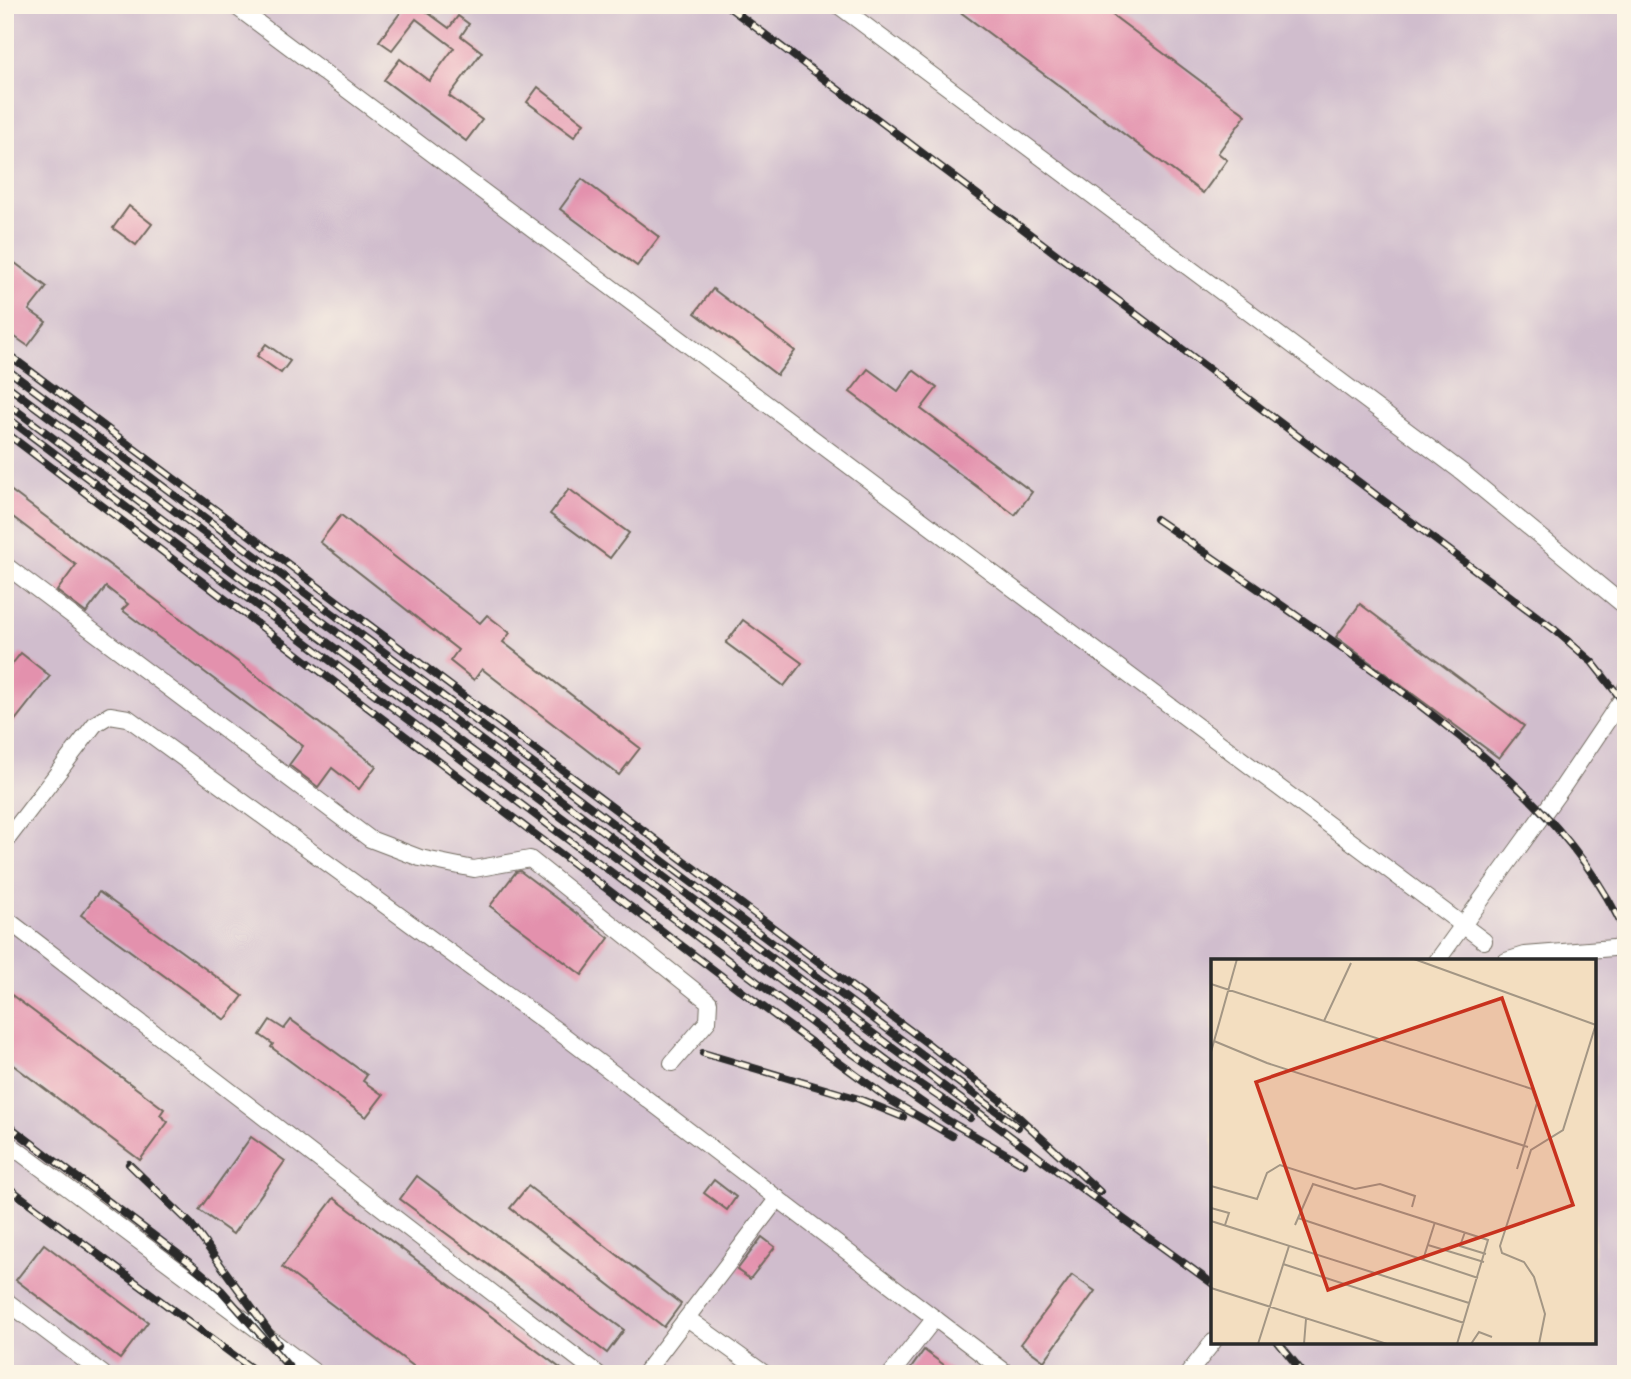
<svg xmlns="http://www.w3.org/2000/svg" width="1631" height="1379" font-family="Vollkorn,serif">
<style>
.industrial{fill:#d0bdcd;fill-rule:evenodd}
.building{fill:#e391ad}
.lines{fill:none;stroke-linecap:round;stroke-linejoin:round}
.minor-casing{stroke:#716a5f;stroke-width:18}
.minor{stroke:#fff;stroke-width:16}
.rail-casing{stroke:#2b2b2b;stroke-width:8}
.rail{stroke:#fcf5e5;stroke-width:5;stroke-dasharray:16;stroke-linecap:butt}
.inset-road{fill:none;stroke:#a39684;stroke-width:2}
.view{fill:#c8321e;fill-opacity:0.15;stroke:#c8321e;stroke-width:3.5}
.inset-edge{fill:none;stroke:#2b2b2b;stroke-width:3.5}
</style>
<rect width="100%" height="100%" fill="#fcf5e5"/>
<filter id="ink" filterUnits="userSpaceOnUse"><feTurbulence type="fractalNoise" baseFrequency=".0143" numOctaves="2"/><feDisplacementMap in="SourceGraphic" scale="14" xChannelSelector="R" yChannelSelector="G"/><feConvolveMatrix kernelMatrix="1 2 1 2 8 2 1 2 1" color-interpolation-filters="sRGB"/></filter>
<filter id="wash" filterUnits="userSpaceOnUse"><feTurbulence type="fractalNoise" baseFrequency=".00686" numOctaves="4" result="noise"/><feDisplacementMap in="SourceGraphic" scale="28" xChannelSelector="R" yChannelSelector="G"/><feGaussianBlur stdDeviation="1.57" result="paint"/><feColorMatrix in="noise" values="0 0 0 0 0 0 0 0 0 0 0 0 0 0 0 0 0 1.4 0 .05"/><feComposite in="paint" operator="in"/></filter>
<g filter="url(#wash)">
<rect width="100%" height="100%" fill="#f3dec0"/>
<path class="industrial" d="M5 5H1626V1374H5ZM1213 961H1594V1342H1213Z"/>
<g id="blocks">
<g class="building">
<path d="M397 5H426L423 9 449 28 458 16 469 24 461 36 482 52 449 96 482 120 466 141 384 80 400 59 429 81 454 48 416 19 392 50 379 41 403 9Z"/>
<path d="M951 5H1099L1246 115 1218 153 1227 160 1203 193Z"/>
<path d="M538 87 584 123 574 137 527 102Z"/>
<path d="M582 179 659 237 637 266 560 209Z"/>
<path d="M129 206 152 224 136 245 113 228Z"/>
<path d="M15 263 47 287 29 310 46 322 28 346 5 330V277Z"/>
<path d="M713 289 795 351 777 375 695 313Z"/>
<path d="M266 344 290 361 281 373 257 356Z"/>
<path d="M868 369 898 391 913 370 937 388 921 409 1032 492 1015 515 850 392Z"/>
<path d="M5 486 376 766 359 789 332 768 318 787 289 765 303 746 122 610 128 604 106 587 86 613 57 591 76 565 5 511Z"/>
<path d="M569 489 629 533 610 558 550 514Z"/>
<path d="M341 515 480 623 487 615 510 633 503 642 640 748 619 775 482 669 474 680 450 661 458 650 320 542Z"/>
<path d="M1360 604 1524 726 1499 758 1336 637Z"/>
<path d="M743 620 802 663 784 686 726 643Z"/>
<path d="M21 653 50 676 5 733V673Z"/>
<path d="M520 871 609 938 582 975 490 906 516 872Z"/>
<path d="M99 892 243 996 225 1020 81 915Z"/>
<path d="M5 990 164 1109 160 1115 168 1122 140 1160 5 1059Z"/>
<path d="M270 1020 284 1029 291 1020 367 1075 363 1081 383 1095 366 1117 271 1047 273 1044 260 1035Z"/>
<path d="M251 1137 285 1161 233 1234 199 1210Z"/>
<path d="M417 1176 624 1330 607 1353 400 1199Z"/>
<path d="M714 1180 736 1197 727 1210 704 1193Z"/>
<path d="M528 1186 681 1304 664 1327 510 1208Z"/>
<path d="M334 1198 568 1374H424L282 1267Z"/>
<path d="M762 1237 775 1247 750 1279 737 1270Z"/>
<path d="M44 1244 148 1322 120 1359 16 1280Z"/>
<path d="M1072 1275 1095 1291 1044 1361 1021 1344Z"/>
<path d="M924 1350 956 1374H907Z"/>
</g>
</g>
</g>
<g filter="url(#ink)">
<use href="#blocks" fill-opacity="0" stroke="#716a5f" stroke-width="2"/>
<g class="lines">
<defs>
<g id="minor">
<path d="M234 5 1484 941"/>
<path d="M838 5 1462 472 1626 607"/>
<path d="M5 565 370 839 420 858 474 869 530 859 709 1002 708 1021 672 1063"/>
<path d="M5 842 95 724 110 715 128 718 559 1032 1008 1374"/>
<path d="M5 918 598 1374"/>
<path d="M1437 961 1562 788 1622 699 1626 688"/>
<path d="M1506 961 1525 955 1626 947"/>
<path d="M5 1141 317 1374"/>
<path d="M5 1300 103 1374"/>
<path d="M687 1318 765 1374"/>
<path d="M644 1374 778 1198"/>
<path d="M891 1374 935 1318"/>
<path d="M1188 1374 1213 1342"/>
</g>
</defs>
<use href="#minor" class="minor-casing"/>
<use href="#minor" class="minor"/>
<defs>
<g id="rail">
<path d="M726 5 1555 630 1592 662 1626 705"/>
<path d="M5 352 927 1043 999 1099 1100 1192"/>
<path d="M5 368 1018 1127"/>
<path d="M5 384 1045 1162 1213 1284"/>
<path d="M5 402 911 1078 970 1118"/>
<path d="M5 416 849 1051 947 1120 1024 1164"/>
<path d="M5 432 744 993 890 1100 952 1136"/>
<path d="M1156 519C1235 573 1315 627 1392 684 1484 754 1577 825 1626 934"/>
<path d="M703 1053 859 1099 903 1117"/>
<path d="M5 1123 190 1263 221 1290 295 1374"/>
<path d="M129 1164 191 1224 278 1344"/>
<path d="M5 1185 259 1374"/>
<path d="M1278 1342 1304 1374"/>
<path d="M1625 1374 1626 1372"/>
</g>
</defs>
<use href="#rail" class="rail-casing"/>
<use href="#rail" class="rail"/>
</g>
</g>
<g transform="translate(1211 959)">
<rect width="385" height="385" fill="#f3dec0"/>
<path class="inset-road" d="M203 0 385 66M0 25 321 130 326 144 306 210M113 62 140 4M3 82 56 104 317 188M0 93 26 0M0 227 46 240 56 214 69 206 144 230 169 225 204 237 201 248M0 249 18 254 14 266M87 259 267 319M0 262 258 344M84 266 102 225 277 281 246 385M254 273 249 287 275 295M217 286 273 303M212 301 224 263M72 305 253 364M0 329 176 385M47 385 78 287M93 385 95 360M260 385 268 373 281 378M328 385 334 355 323 318 313 303 291 294 289 287 320 191 352 171 385 65"/>
<path class="view" d="M291 39 362 246 117 331 45 123Z"/>
<rect width="385" height="385" class="inset-edge"/>
</g>
<rect width="1631" height="1379" fill="none" stroke="#fcf5e5" stroke-width="28"/>
</svg>
